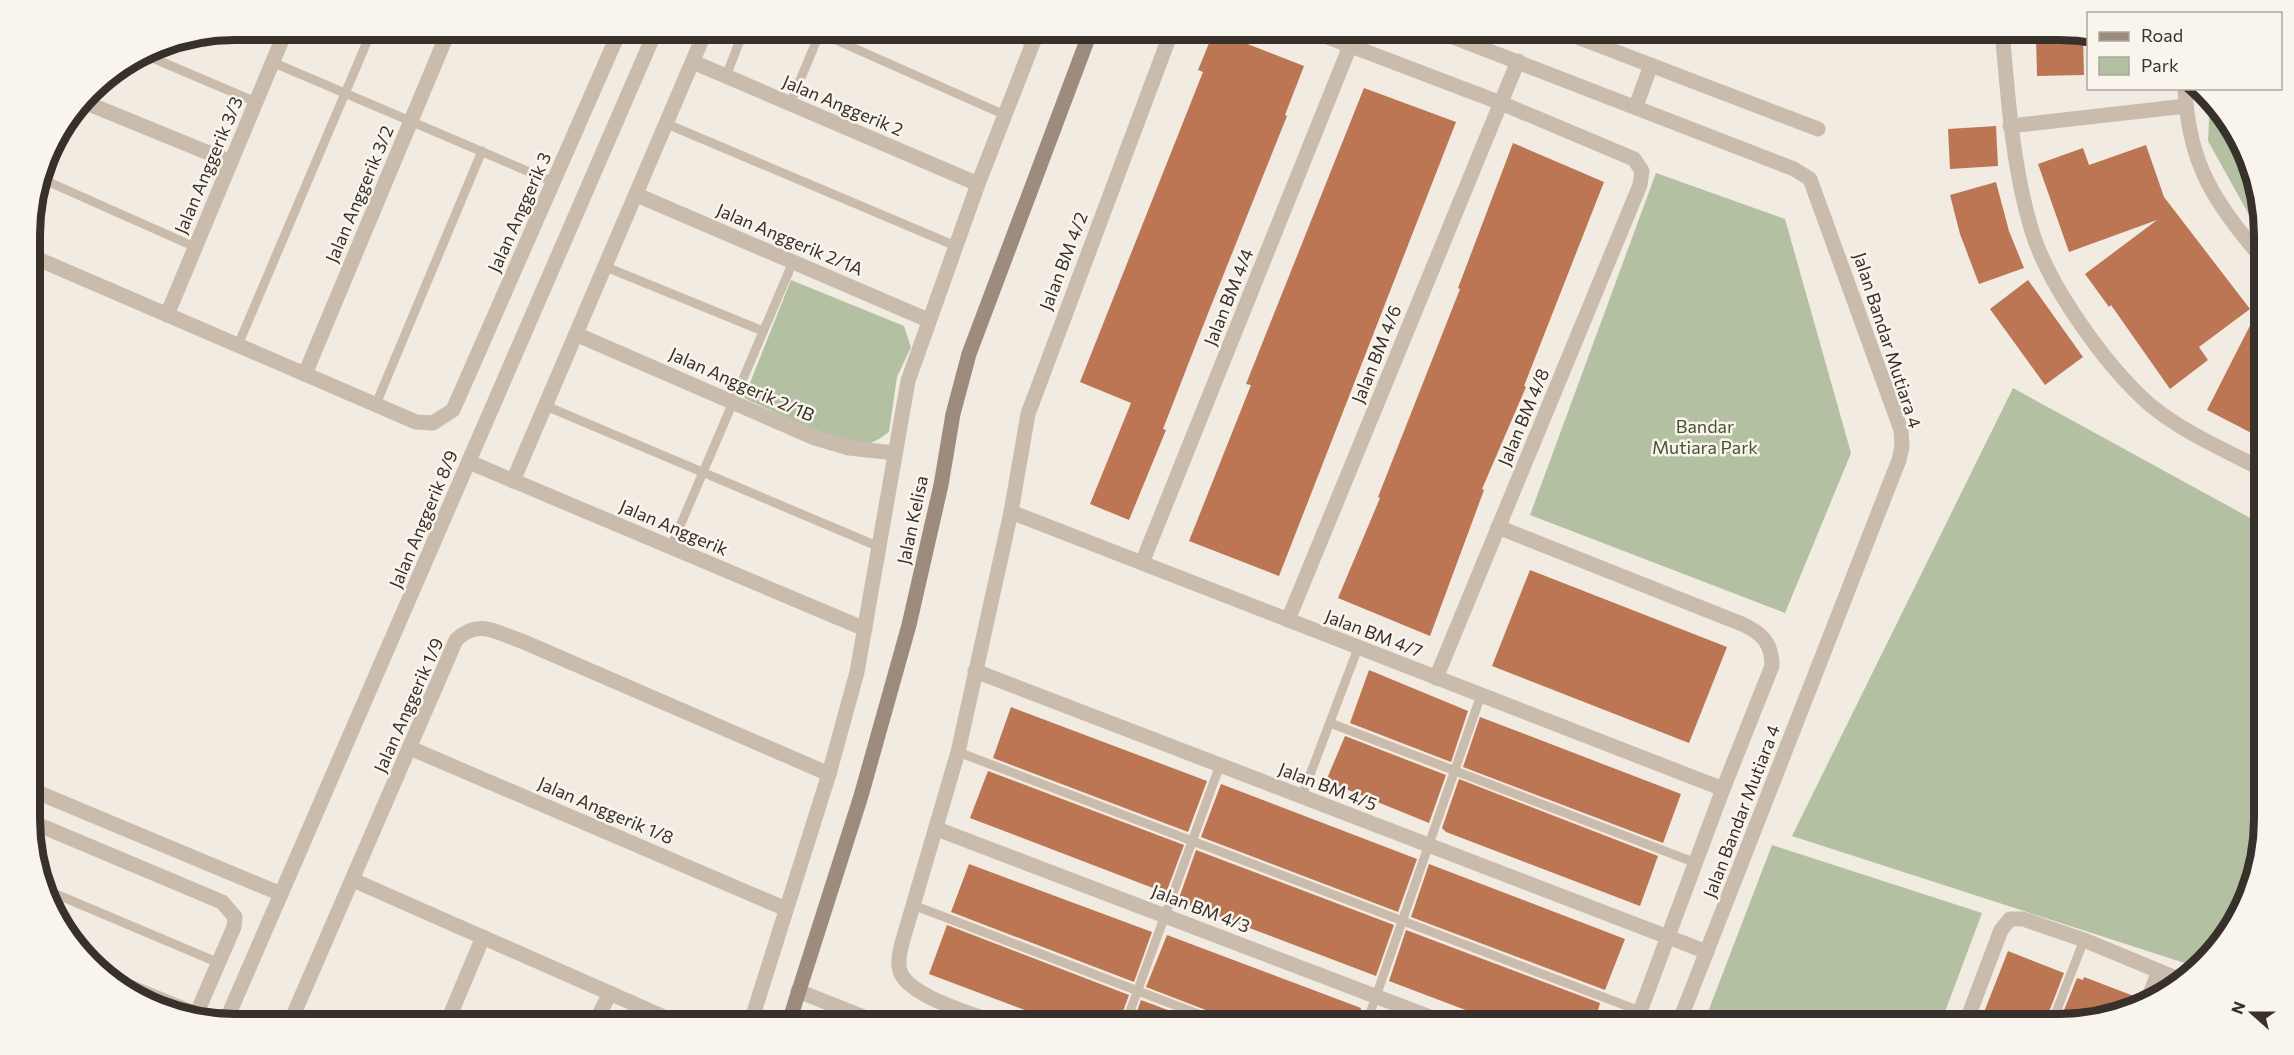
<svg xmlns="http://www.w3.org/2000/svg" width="2294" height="1055" font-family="Commissioner,sans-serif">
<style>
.green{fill:#b3c0a1}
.building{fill:#bc7654}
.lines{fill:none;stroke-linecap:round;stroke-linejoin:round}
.lane{stroke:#c9bcad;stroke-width:9}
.street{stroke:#c9bcad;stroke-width:15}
.secondary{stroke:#9d8c7e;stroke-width:15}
.labels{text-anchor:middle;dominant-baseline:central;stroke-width:5;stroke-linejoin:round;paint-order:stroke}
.street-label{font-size:18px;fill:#38302b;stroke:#f9f5ed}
.park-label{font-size:18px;fill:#445431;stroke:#f9f5ed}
.rim{fill:none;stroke:#38302b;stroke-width:8}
</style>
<rect width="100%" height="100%" fill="#f1ebe1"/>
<g class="green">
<path d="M2210 101 2222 111 2262 209V238L2208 141Z"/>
<path d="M1656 173 1785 219 1851 453 1785 613 1530 515Z"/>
<path d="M791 280 904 326 911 347 897 377 889 432C883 436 876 442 869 443 842 447 771 410 744 398Z"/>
<path d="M2013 388 2263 525 2264 820 2248 899 2221 945 2197 967 1792 836Z"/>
<path d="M1772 845 1982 913 1940 1025H1703Z"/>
</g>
<g class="building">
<path d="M1214 31 1304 66 1285 115 1287 116 1203 326 1163 429 1166 430 1129 520 1090 504 1131 403 1080 382 1203 72 1198 70Z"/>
<path d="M2083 35 2084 75 2037 76 2036 36Z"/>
<path d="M1364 88 1456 122 1279 576 1189 541 1251 385 1246 384Z"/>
<path d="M1996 126 1998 166 1950 169 1948 129Z"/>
<path d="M1513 143 1604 182 1524 386 1526 387 1482 489 1484 490 1430 636 1338 598 1380 498 1378 497 1460 289 1458 288Z"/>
<path d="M2146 145 2164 197 2250 309 2199 347 2208 360 2170 389 2111 305 2109 307 2085 274 2157 220 2069 252 2038 164 2083 148 2089 165Z"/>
<path d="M1996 182 2009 231 2024 268 1979 284 1960 234 1950 195Z"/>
<path d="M2028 280 2083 357 2045 385 1990 309Z"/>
<path d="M2263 300V439L2207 410Z"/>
<path d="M1530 570 1727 647 1689 743 1492 666Z"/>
<path d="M1369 670 1468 711 1451 762 1350 723Z"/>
<path d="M1011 707 1207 781 1188 832 993 758Z"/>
<path d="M1480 717 1681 794 1663 843 1463 767Z"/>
<path d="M1345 736 1446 775 1429 823 1326 781Z"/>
<path d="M988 771 1184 845 1166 893 970 818Z"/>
<path d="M1459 779 1658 856 1640 906 1446 832 1442 828Z"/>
<path d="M1221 784 1417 859 1398 912 1201 837Z"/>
<path d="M1196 850 1394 925 1376 976 1178 901Z"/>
<path d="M969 864 1152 932 1134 982 951 912Z"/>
<path d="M1429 864 1625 939 1605 990 1411 917Z"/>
<path d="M947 925 1129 995 1118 1025H1065L929 974Z"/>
<path d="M1406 930 1600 1003 1594 1025H1505L1389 981Z"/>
<path d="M1167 935 1361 1008 1359 1025H1234L1229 1019 1146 987Z"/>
<path d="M2008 951 2064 973 2044 1025H1979Z"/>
<path d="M2084 977 2139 998V1002L2072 1025H2058L2077 978 2083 980Z"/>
<path d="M1141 1000 1208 1025H1132Z"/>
</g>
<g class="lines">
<g class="lane">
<path d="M820 33 1005 115"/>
<path d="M143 54 256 102"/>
<path d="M272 62 553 182"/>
<path d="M726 76 744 30"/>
<path d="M790 104 821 30"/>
<path d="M667 124 958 247"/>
<path d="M42 179 195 247"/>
<path d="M606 267 763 331"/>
<path d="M238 345 372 30"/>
<path d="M376 404 482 151"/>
<path d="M546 406 877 546"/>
<path d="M671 547 793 262"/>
<path d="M1330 723 1696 863"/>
<path d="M958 752 1640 1011"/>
<path d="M1302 796 1358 648"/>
<path d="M51 892 219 963"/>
<path d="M913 905 1227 1025"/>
<path d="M1125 1025 1220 765"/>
<path d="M1366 1025 1481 695"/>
<path d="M2051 1025 2084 940"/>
</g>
<g class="street">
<path d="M1008 30 1034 41"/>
<path d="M1309 30 1501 103 1634 159 1642 171 1640 185 1436 678"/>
<path d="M1435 30 1794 169 1810 179 1901 430 1902 447 1899 460 1678 1025"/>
<path d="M1559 30 1818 129"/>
<path d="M2002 30C2008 96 2012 164 2031 228 2047 284 2105 365 2149 404 2182 432 2225 450 2263 470"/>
<path d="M693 62 978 184"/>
<path d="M2185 88C2188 163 2215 204 2262 258"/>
<path d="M84 102 231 162"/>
<path d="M1636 106 1651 65"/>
<path d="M2010 126 2186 106"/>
<path d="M637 195 928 320"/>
<path d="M31 256 416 422 433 423 453 410 620 30"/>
<path d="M167 315 286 30"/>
<path d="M578 335 815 438 849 448 895 453"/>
<path d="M305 374 449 30"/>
<path d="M469 462 865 629"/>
<path d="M513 481 706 30"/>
<path d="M1011 512 1723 789"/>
<path d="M1498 527 1742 624C1762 633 1772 643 1772 666L1723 789 1635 1025"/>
<path d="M1142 563 1350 46"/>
<path d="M1288 620 1518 61"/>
<path d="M975 671 1707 952"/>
<path d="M410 748 786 909"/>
<path d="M32 790 281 894"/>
<path d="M32 822 222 902 235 917 234 927 195 1017"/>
<path d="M937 829 1451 1025"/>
<path d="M353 880 682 1025"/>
<path d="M125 985 196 1014"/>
<path d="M798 991 884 1025"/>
<path d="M2148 999 2159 971"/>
<path d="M225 1023 656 30"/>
<path d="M289 1025 456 640C479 618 497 633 524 642L829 774"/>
<path d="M446 1025 483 937"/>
<path d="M594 1025 610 993"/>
<path d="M750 1025 829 774 857 672 908 381 978 184 1038 30"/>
<path d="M1002 1025C977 1015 908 997 900 971 897 962 900 952 902 943L958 752 1011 512 1028 414 1172 30"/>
<path d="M1965 1025 2001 930 2010 919H2023L2084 940 2183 981"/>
</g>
<path class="secondary" d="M788 1025 861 796 909 625 941 485 953 414 969 354 1091 30"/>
</g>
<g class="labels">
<g class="street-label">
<text transform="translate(843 105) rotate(23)">Jalan Anggerik 2</text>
<text transform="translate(208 165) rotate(-67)">Jalan Anggerik 3/3</text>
<text transform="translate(359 194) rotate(-67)">Jalan Anggerik 3/2</text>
<text transform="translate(519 212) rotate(-66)">Jalan Anggerik 3</text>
<text transform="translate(790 239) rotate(23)">Jalan Anggerik 2/1A</text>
<text transform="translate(1063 261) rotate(-69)">Jalan BM 4/2</text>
<text transform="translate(1228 297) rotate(-68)">Jalan BM 4/4</text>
<text transform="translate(1888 340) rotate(72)">Jalan Bandar Mutiara 4</text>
<text transform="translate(1376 354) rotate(-68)">Jalan BM 4/6</text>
<text transform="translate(742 384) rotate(24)">Jalan Anggerik 2/1B</text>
<text transform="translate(1523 417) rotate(-67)">Jalan BM 4/8</text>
<text transform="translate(423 519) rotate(-67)">Jalan Anggerik 8/9</text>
<text transform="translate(912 520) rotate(-78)">Jalan Kelisa</text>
<text transform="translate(674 527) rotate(23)">Jalan Anggerik</text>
<text transform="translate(1374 633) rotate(21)">Jalan BM 4/7</text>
<text transform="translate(408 705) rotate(-66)">Jalan Anggerik 1/9</text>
<text transform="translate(1328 786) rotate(21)">Jalan BM 4/5</text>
<text transform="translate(606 810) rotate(23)">Jalan Anggerik 1/8</text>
<text transform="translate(1741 811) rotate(-69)">Jalan Bandar Mutiara 4</text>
<text transform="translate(1201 908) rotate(21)">Jalan BM 4/3</text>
</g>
<g class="park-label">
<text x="1705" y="426">Bandar<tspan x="1705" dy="21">Mutiara Park</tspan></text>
</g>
</g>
<path d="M0 0H2294V1055H0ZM235 40H2059A195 195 0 0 1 2254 235V819A195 195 0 0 1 2059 1014H235A195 195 0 0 1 40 819V235A195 195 0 0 1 235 40Z" fill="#f9f5ed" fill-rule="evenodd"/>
<path class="rim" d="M235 40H2059A195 195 0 0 1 2254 235V819A195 195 0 0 1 2059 1014H235A195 195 0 0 1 40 819V235A195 195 0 0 1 235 40Z"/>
<rect x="2087" y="12" width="195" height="78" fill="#f9f5ed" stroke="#aca69f" stroke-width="1.5"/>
<rect x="2099" y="32" width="30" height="9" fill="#9d8c7e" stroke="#aca69f" stroke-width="1.5"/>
<text x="2141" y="42" font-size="18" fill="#38302b">Road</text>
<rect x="2099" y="57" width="30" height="18" fill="#b3c0a1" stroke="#aca69f" stroke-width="1.5"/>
<text x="2141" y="72" font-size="18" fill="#38302b">Park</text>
<g transform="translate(2252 1013) rotate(291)" stroke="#f9f5ed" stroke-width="4.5" paint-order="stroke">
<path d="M0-4.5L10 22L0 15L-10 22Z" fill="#38302b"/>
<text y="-9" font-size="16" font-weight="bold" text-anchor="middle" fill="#38302b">N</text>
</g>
</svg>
